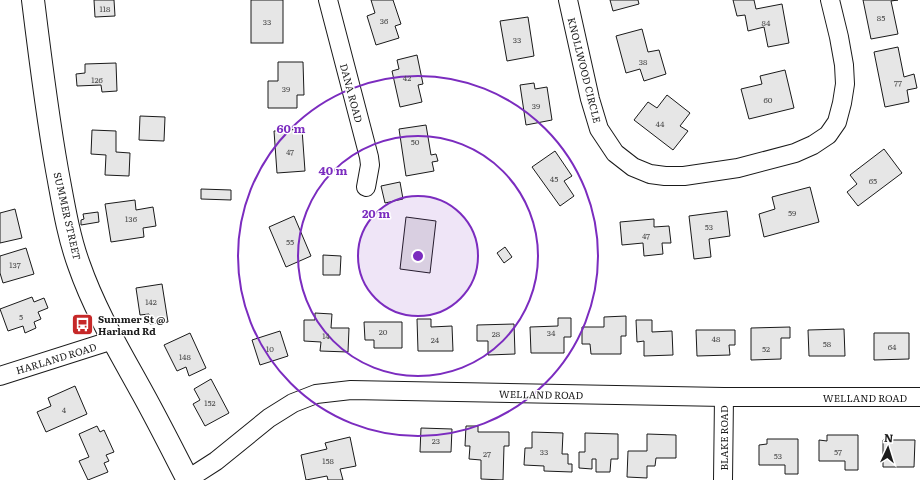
<svg xmlns="http://www.w3.org/2000/svg" width="920" height="480" font-family="Literata,serif">
<style>
.building{fill:#e6e6e6;stroke:#1a1a1a}
.lines{fill:none;stroke-linecap:round;stroke-linejoin:round}
.minor-casing{stroke:#1a1a1a;stroke-width:20}
.tertiary-casing{stroke:#1a1a1a;stroke-width:24}
.minor{stroke:#fff;stroke-width:18}
.tertiary{stroke:#fff;stroke-width:22}
.ring{fill:none;stroke:#7b2cbf;stroke-width:2}
.labels{text-anchor:middle;dominant-baseline:central;stroke-width:3;stroke-linejoin:round;paint-order:stroke}
.number-label{font-size:8px;fill:#4d4d4d}
.street-label{font-size:10px;fill:#1a1a1a;stroke:#fff}
.poi-label{font-size:10px;font-weight:bold;fill:#1a1a1a;stroke:#fff;text-anchor:start}
.centre{fill:#7b2cbf;stroke:#fff;stroke-width:2}
.ring-label{font-size:12px;text-anchor:middle;font-weight:bold;fill:#7b2cbf;stroke:#fff;stroke-width:3;stroke-linejoin:round;paint-order:stroke}
</style>
<rect width="100%" height="100%" fill="#fff"/>
<g class="building">
<path d="M94 0H114L115 16 95 17Z"/>
<rect x="251" y="0" width="32" height="43"/>
<path d="M371 0H393L401 24 395 26 399 38 376 45 367 16 375 13Z"/>
<path d="M610 0H638L639 4 613 11Z"/>
<path d="M733 0H754L756 9 782 4 789 43 768 47 764 27 748 31 745 15 737 16Z"/>
<path d="M863 0H898L891 1 898 34 871 39Z"/>
<path d="M528 17 534 56 507 61 500 21Z"/>
<path d="M642 29 648 52 659 50 666 74 644 81 640 69 626 73 616 36Z"/>
<path d="M898 47 904 77 914 74 917 88 907 90 909 102 885 107 874 52Z"/>
<path d="M417 55 423 84 418 85 422 102 400 107 392 71 399 69 397 60Z"/>
<path d="M278 62H303L304 95H297V108H268V81H278Z"/>
<path d="M116 63 117 91 102 92 101 85 77 86 76 74 85 73V64Z"/>
<path d="M785 70 794 108 749 119 741 89 762 84 760 76Z"/>
<path d="M534 83 535 89 547 87 552 120 526 125 520 85Z"/>
<path d="M667 95 690 113 680 126 688 131 673 150 634 120 648 102 657 108Z"/>
<path d="M140 116 165 117 164 141 139 140Z"/>
<path d="M426 125 431 155 436 154 438 161 432 162 434 171 406 176 399 129Z"/>
<path d="M302 129 305 171 277 173 274 131Z"/>
<path d="M92 130 116 131V152L130 153 129 176 105 175 106 155 91 154Z"/>
<path d="M884 149 902 173 858 206 847 192 857 184 850 175Z"/>
<path d="M555 151 572 176 564 181 574 196 560 206 532 167Z"/>
<path d="M400 182 403 199 385 203 381 186Z"/>
<path d="M810 187 819 222 764 237 759 214 775 209 772 197Z"/>
<path d="M201 189 231 190V200L201 199Z"/>
<path d="M135 200 136 210 153 207 156 226 143 228 144 237 111 242 105 204Z"/>
<path d="M15 209 22 238 0 243V213Z"/>
<path d="M727 211 730 236 709 239 711 257 694 259 689 216Z"/>
<path d="M98 212 99 222 81 225V220L84 219 83 214Z"/>
<path d="M294 216 311 256 286 267 269 227Z"/>
<path d="M406 217 436 221 430 273 400 269Z"/>
<path d="M654 219V227L669 226 671 243H662L663 254 644 256 643 243 622 245 620 222Z"/>
<path d="M505 247 512 257 504 263 497 253Z"/>
<path d="M26 248 34 274 3 283 0 273V256Z"/>
<path d="M323 255 341 256 340 275H323Z"/>
<path d="M162 284 168 322 150 324 149 314 140 315 136 288Z"/>
<path d="M32 297 34 302 44 298 48 308 38 312 41 319 34 322 36 328 25 333 23 326 8 331 0 309Z"/>
<path d="M315 313 332 314 331 328H349L348 352 320 351 321 342 304 341V320H315Z"/>
<path d="M626 316V336H621V354H591L590 344H582V327H604V317Z"/>
<path d="M558 318H571V337H564V353H531L530 327 558 326Z"/>
<path d="M417 319H431V327L452 326 453 351H418Z"/>
<path d="M636 320H652V332L672 331 673 355 644 356V341L637 342Z"/>
<path d="M364 322H402V348H374V340H365Z"/>
<path d="M514 324 515 354 488 355V341H477V325Z"/>
<path d="M790 327V338H781V359L751 360V328Z"/>
<path d="M844 329 845 356H809L808 330Z"/>
<path d="M696 330H735V345H729L730 355 697 356Z"/>
<path d="M280 331 288 356 260 365 252 340Z"/>
<path d="M190 333 206 368 189 376 186 367 177 371 164 345Z"/>
<path d="M874 333H909V359L874 360Z"/>
<path d="M211 379 229 413 205 426 193 404 200 400 194 389Z"/>
<path d="M75 386 87 414 46 432 37 412 51 406 48 398Z"/>
<path d="M97 426 100 432 104 430 114 452 106 455 109 461 104 463 108 472 88 480 79 461 89 457 79 434Z"/>
<path d="M466 426H478V432H509V446H504L503 480 481 479V460L469 459 470 446H465Z"/>
<path d="M421 428 452 429 451 452H420Z"/>
<path d="M532 432 563 433 562 454H568V464H572V472L544 471V466L524 465 525 448H532Z"/>
<path d="M585 433 618 434V459H611L610 472H596V459H592V469L579 468V452H585Z"/>
<path d="M647 434 676 435V458H656L655 466H647V478L627 477 628 451H647Z"/>
<path d="M827 435H858V470H845V461H819V440L827 441Z"/>
<path d="M350 437 356 466 340 469 343 480H328L327 476 306 480 301 455 327 449 325 443Z"/>
<path d="M767 439H798V474H785V465H759V445L767 444Z"/>
<path d="M883 440H915L914 467H883Z"/>
</g>
<g class="lines">
<defs>
<g id="minor">
<path d="M328 0 369 157 370 165 366 187"/>
<path d="M568 0 590 99 599 129 615 153 633 167 650 174 665 176H684L738 168 795 153 813 145 828 135 837 122 842 103 845 84 844 65 839 37 830 0"/>
<path d="M0 376 113 340"/>
<path d="M188 479 216 461 269 418 293 403 316 394 351 390 724 397H920"/>
<path d="M723 480 724 397"/>
</g>
<path id="tertiary" d="M33 0C40 57 47 114 57 170 63 202 68 235 79 265 95 311 120 352 143 394 159 423 173 451 188 480"/>
</defs>
<use href="#minor" class="minor-casing"/>
<use href="#tertiary" class="tertiary-casing"/>
<use href="#minor" class="minor"/>
<use href="#tertiary" class="tertiary"/>
</g>
<circle cx="418" cy="256" r="60" fill="#7b2cbf" fill-opacity=".12"/>
<g class="ring">
<circle cx="418" cy="256" r="60"/>
<circle cx="418" cy="256" r="120"/>
<circle cx="418" cy="256" r="180"/>
</g>
<defs>
<symbol id="bus-square" viewBox="-11 -11 22 22"><rect x="-9" y="-9" width="18" height="18" rx="4" fill="#c62828" stroke="#fff"/><path d="M-5-6H5V4H4V6H2V4H-2V6H-4V4H-5ZM-3.5-4V0h7V-4ZM-3.5 1.2v1.5H-2V1.2ZM2 1.2v1.5H3.5V1.2Z" fill="#fff"/></symbol>
</defs>
<g fill-rule="evenodd">
<use href="#bus-square" x="70" y="312" width="25" height="25"/>
</g>
<g class="labels">
<g class="number-label">
<text x="105" y="8">118</text>
<text x="881" y="17">85</text>
<text x="384" y="20">36</text>
<text x="267" y="21">33</text>
<text x="766" y="22">84</text>
<text x="517" y="39">33</text>
<text x="643" y="61">38</text>
<text x="407" y="77">42</text>
<text x="97" y="79">126</text>
<text x="898" y="82">77</text>
<text x="286" y="88">39</text>
<text x="768" y="99">60</text>
<text x="536" y="105">39</text>
<text x="660" y="123">44</text>
<text x="415" y="141">50</text>
<text x="290" y="151">47</text>
<text x="554" y="178">45</text>
<text x="873" y="180">65</text>
<text x="792" y="212">59</text>
<text x="131" y="218">136</text>
<text x="709" y="226">53</text>
<text x="646" y="235">47</text>
<text x="290" y="241">55</text>
<text x="15" y="264">137</text>
<text x="151" y="301">142</text>
<text x="21" y="316">5</text>
<text x="383" y="331">20</text>
<text x="551" y="332">34</text>
<text x="496" y="333">28</text>
<text x="326" y="335">14</text>
<text x="716" y="338">48</text>
<text x="435" y="339">24</text>
<text x="827" y="343">58</text>
<text x="892" y="346">64</text>
<text x="270" y="348">10</text>
<text x="766" y="348">52</text>
<text x="185" y="356">148</text>
<text x="210" y="402">152</text>
<text x="64" y="409">4</text>
<text x="436" y="440">23</text>
<text x="544" y="451">33</text>
<text x="838" y="451">57</text>
<text x="487" y="453">27</text>
<text x="778" y="455">53</text>
<text x="328" y="460">158</text>
</g>
<g class="street-label">
<text transform="translate(585 70) rotate(76)">KNOLLWOOD CIRCLE</text>
<text transform="translate(352 93) rotate(75)">DANA ROAD</text>
<text transform="translate(68 216) rotate(77)">SUMMER STREET</text>
<text transform="translate(56 358) rotate(-17)">HARLAND ROAD</text>
<text transform="translate(541 394) rotate(1)">WELLAND ROAD</text>
<text x="865" y="397">WELLAND ROAD</text>
<text transform="translate(723 438) rotate(-90)">BLAKE ROAD</text>
</g>
<g class="poi-label">
<text x="98" y="318">Summer St @<tspan x="98" dy="12">Harland Rd</tspan></text>
</g>
</g>
<circle cx="418" cy="256" r="6" class="centre"/>
<g class="ring-label">
<text x="291" y="133">60 m</text>
<text x="333" y="175">40 m</text>
<text x="376" y="218">20 m</text>
</g>
<g transform="translate(888 448) rotate(4)" stroke="#ffffff" stroke-width="3" paint-order="stroke">
<path d="M0-3L7 15L0 10L-7 15Z" fill="#1a1a1a"/>
<text y="-6" font-size="11" font-weight="bold" text-anchor="middle" fill="#1a1a1a">N</text>
</g>
</svg>
